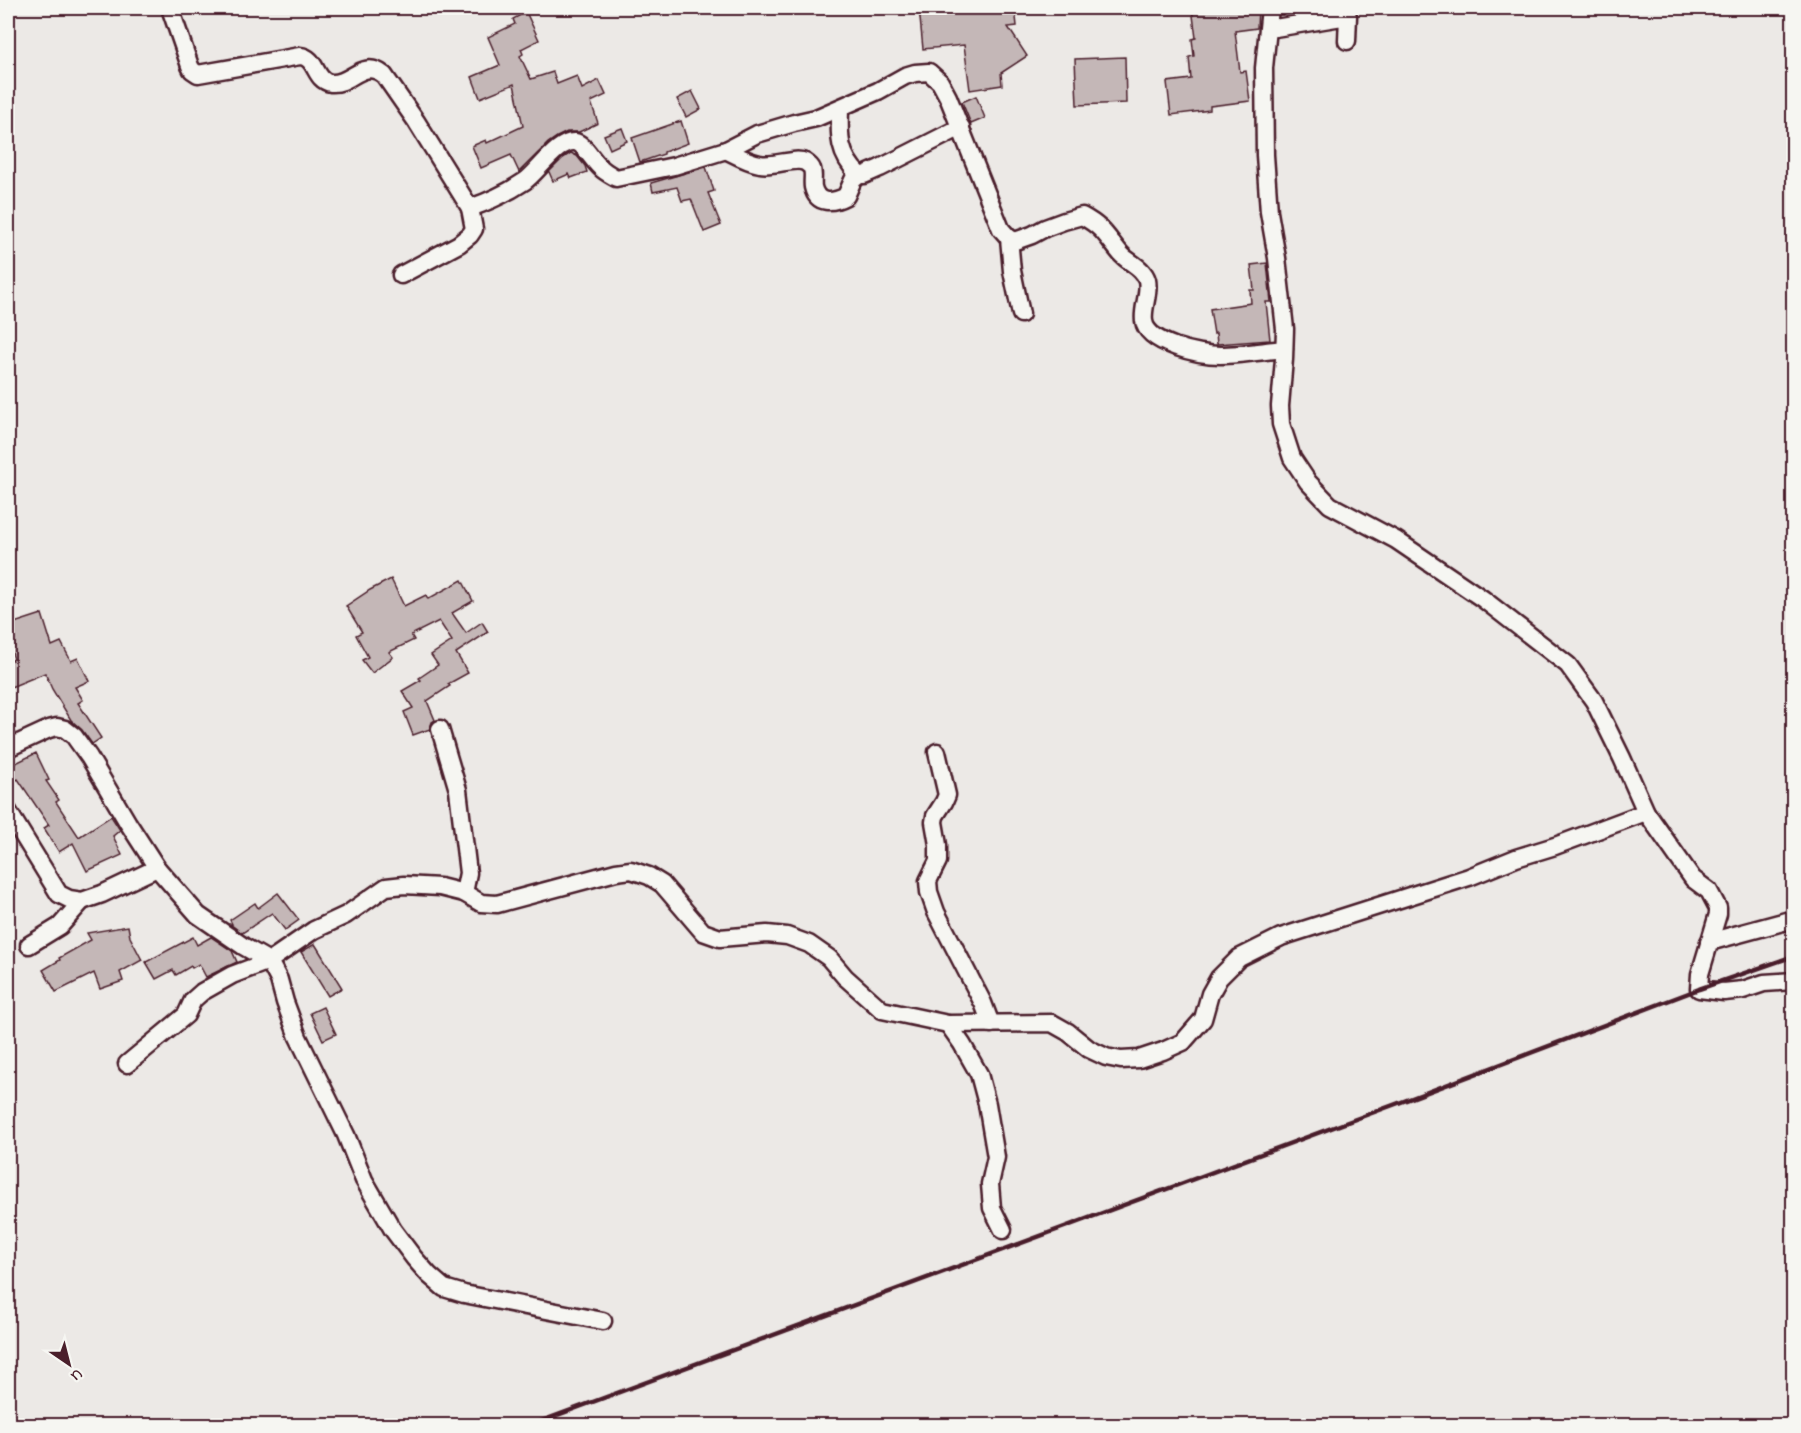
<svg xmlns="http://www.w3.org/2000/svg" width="1801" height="1433" font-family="'Indie Flower',sans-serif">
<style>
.building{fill:#c4b7b7;stroke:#4a1f2b;stroke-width:1.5}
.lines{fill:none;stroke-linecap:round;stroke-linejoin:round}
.minor-casing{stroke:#4a1f2b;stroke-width:21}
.minor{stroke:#f6f6f2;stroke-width:16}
.rail{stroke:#4a1f2b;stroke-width:4.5}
</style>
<rect width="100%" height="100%" fill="#ece9e6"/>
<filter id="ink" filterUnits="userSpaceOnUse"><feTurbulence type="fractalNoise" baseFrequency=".0167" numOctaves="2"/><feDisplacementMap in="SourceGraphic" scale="12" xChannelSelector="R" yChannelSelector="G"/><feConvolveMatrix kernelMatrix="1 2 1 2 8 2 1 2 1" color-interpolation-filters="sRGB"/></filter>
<g filter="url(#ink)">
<g class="building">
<path d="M919 8H1015L1017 26 1008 27 1027 56 1001 73 1002 85 970 90 964 45 923 49Z"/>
<path d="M1192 8H1258L1257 28 1235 31 1240 72 1246 71 1250 101 1210 106V110L1171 115 1167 82 1191 79 1189 57 1194 56 1192 39 1196 38Z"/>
<path d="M526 12 539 40 521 49 523 54 520 56 531 79 553 72 557 84 577 76 582 89 599 80 606 95 591 102 598 123 579 132H567L557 137 548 143 519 172 511 155 481 168 472 146 486 140 487 143 523 126 514 84 480 98 472 77 500 65 488 37 515 24 513 19Z"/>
<path d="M1125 57 1126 103 1077 105 1075 59Z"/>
<path d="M692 91 701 109 686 117 677 99Z"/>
<path d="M976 96 985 118 971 124 962 102Z"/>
<path d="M681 121 688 143 664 152V154L640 162 632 138Z"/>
<path d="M622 128 627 141 610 149 604 135Z"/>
<path d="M571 153 577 156 585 166 587 172 571 178 569 174 553 181 549 172 562 159Z"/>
<path d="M706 167 714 191 708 193 721 225 704 232 691 199 682 201 677 187 653 192 651 183Z"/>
<path d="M1267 263 1271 302H1266L1270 340 1217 344 1216 333 1214 334 1210 309 1251 303 1250 290H1254L1251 265Z"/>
<path d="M391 579 404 606 426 595 428 599 462 580 473 601 452 613 466 633 482 622 488 632 456 653 468 673 448 684 450 686 427 701 435 720 432 722 430 729 413 735 404 712 413 708 402 691 421 680 419 678 438 665 431 655 452 641 439 621 411 635 414 640 389 652 393 657 372 673 362 660 368 657 356 635 362 632 346 606 370 590Z"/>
<path d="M42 614 52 646 61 642 71 661 78 658 89 681 75 687 83 700 78 703 101 738 92 744 82 730 71 720 52 689 45 673 11 687 8 678V662L14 659 8 641V625Z"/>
<path d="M36 753 49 780 46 781 59 800 56 802 79 837 111 816 120 830 113 836 122 855 87 871 73 843 59 852 44 828 49 825 18 779 8 786V767Z"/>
<path d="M278 893 299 920 285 930 272 913 242 933 230 924H232L230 920 255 903 258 908Z"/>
<path d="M128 926 130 937 142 960 120 972 123 981 100 989 94 973 56 992 43 970 60 960 59 958 91 940 87 933Z"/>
<path d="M193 937 197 945 211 937 232 951 237 962 206 977 199 964 192 968 191 966 176 975 173 970 156 979 146 962Z"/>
<path d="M315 944 342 988 328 996 301 952Z"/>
<path d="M323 1007 336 1034 323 1040 310 1013Z"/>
</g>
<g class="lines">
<defs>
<g id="minor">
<path d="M170 8 190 66 192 70 198 74 300 56C317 57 314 81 331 83 351 85 362 58 384 75L416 121 470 208C490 201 507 193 525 181 538 172 558 140 575 142 584 143 593 162 601 168 605 172 611 175 616 178L674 166 726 150 757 134 794 123 816 118 878 91 905 76 915 73 929 72 940 82 948 97 1001 229 1009 238 1015 241 1032 235 1045 228 1064 221 1082 216C1104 228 1106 236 1121 254 1129 263 1143 267 1147 280 1150 293 1142 308 1144 321 1147 344 1200 355 1220 355 1241 355 1263 351 1284 349"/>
<path d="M1270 8 1264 68 1265 155 1269 212 1277 258 1285 329 1284 359 1280 406 1281 424 1292 458 1308 482 1330 505 1396 540 1483 599 1568 665 1594 701 1622 758 1646 812 1693 879 1709 891 1718 908V914L1700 974 1699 989 1724 992 1743 990 1764 983 1794 981"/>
<path d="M1269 29 1348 16 1347 41"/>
<path d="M840 109C839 136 838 154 859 175"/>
<path d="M726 150C736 155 748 162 760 164 774 167 795 157 805 162 808 164 811 166 812 169 814 174 812 181 813 187 817 205 833 203 846 196L853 180 859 175H864L880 168 961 127"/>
<path d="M1009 238 1012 271 1021 314"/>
<path d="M401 275 459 244 470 235 474 229 470 208"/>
<path d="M440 729 458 790 468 873 464 893"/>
<path d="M8 748 49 729 57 727 65 729 74 736 89 757 128 823 157 868 198 915 243 946 269 961 279 980 285 1002 298 1037 346 1135 364 1180 393 1230 414 1258 429 1275 444 1288 464 1294 603 1321"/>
<path d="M937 752 947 795 944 802 935 816 934 822 938 845V861L928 881 929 892 936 912 983 1003 991 1024"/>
<path d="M8 811 59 894 69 899 82 901 102 894 157 868"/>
<path d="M1709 942 1794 919"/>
<path d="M29 945 60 926 82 901"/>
<path d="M948 1024 962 1044 979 1074 987 1104 996 1157 990 1184 992 1208 1003 1230"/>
<path d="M127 1064 186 1015 193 1000 202 992 232 975 269 961 314 930 346 915 386 887 404 885 440 887 464 893 481 903 497 904 616 872 631 870 649 876 662 884 703 932 720 938 767 934 787 936 809 944 829 958 845 977 882 1010 948 1024 1052 1023 1068 1032 1089 1049 1106 1057 1121 1060 1139 1059 1163 1051 1183 1042 1203 1019 1210 994 1219 978 1239 958 1281 937 1469 877 1516 858 1555 846 1646 812"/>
</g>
</defs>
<use href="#minor" class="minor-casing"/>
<use href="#minor" class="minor"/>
<path class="rail" d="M528 1426 1396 1104 1699 989 1794 956"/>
</g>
</g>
<rect width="1801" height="1433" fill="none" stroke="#f6f6f2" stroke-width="30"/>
<rect x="15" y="15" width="1771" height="1403" fill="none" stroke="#4a1f2b" stroke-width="2" filter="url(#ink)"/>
<g transform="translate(69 1364) rotate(145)" stroke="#f6f6f2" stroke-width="4.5" paint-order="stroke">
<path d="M0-4.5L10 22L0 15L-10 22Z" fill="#4a1f2b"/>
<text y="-9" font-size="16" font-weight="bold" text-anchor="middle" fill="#4a1f2b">U</text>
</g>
</svg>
